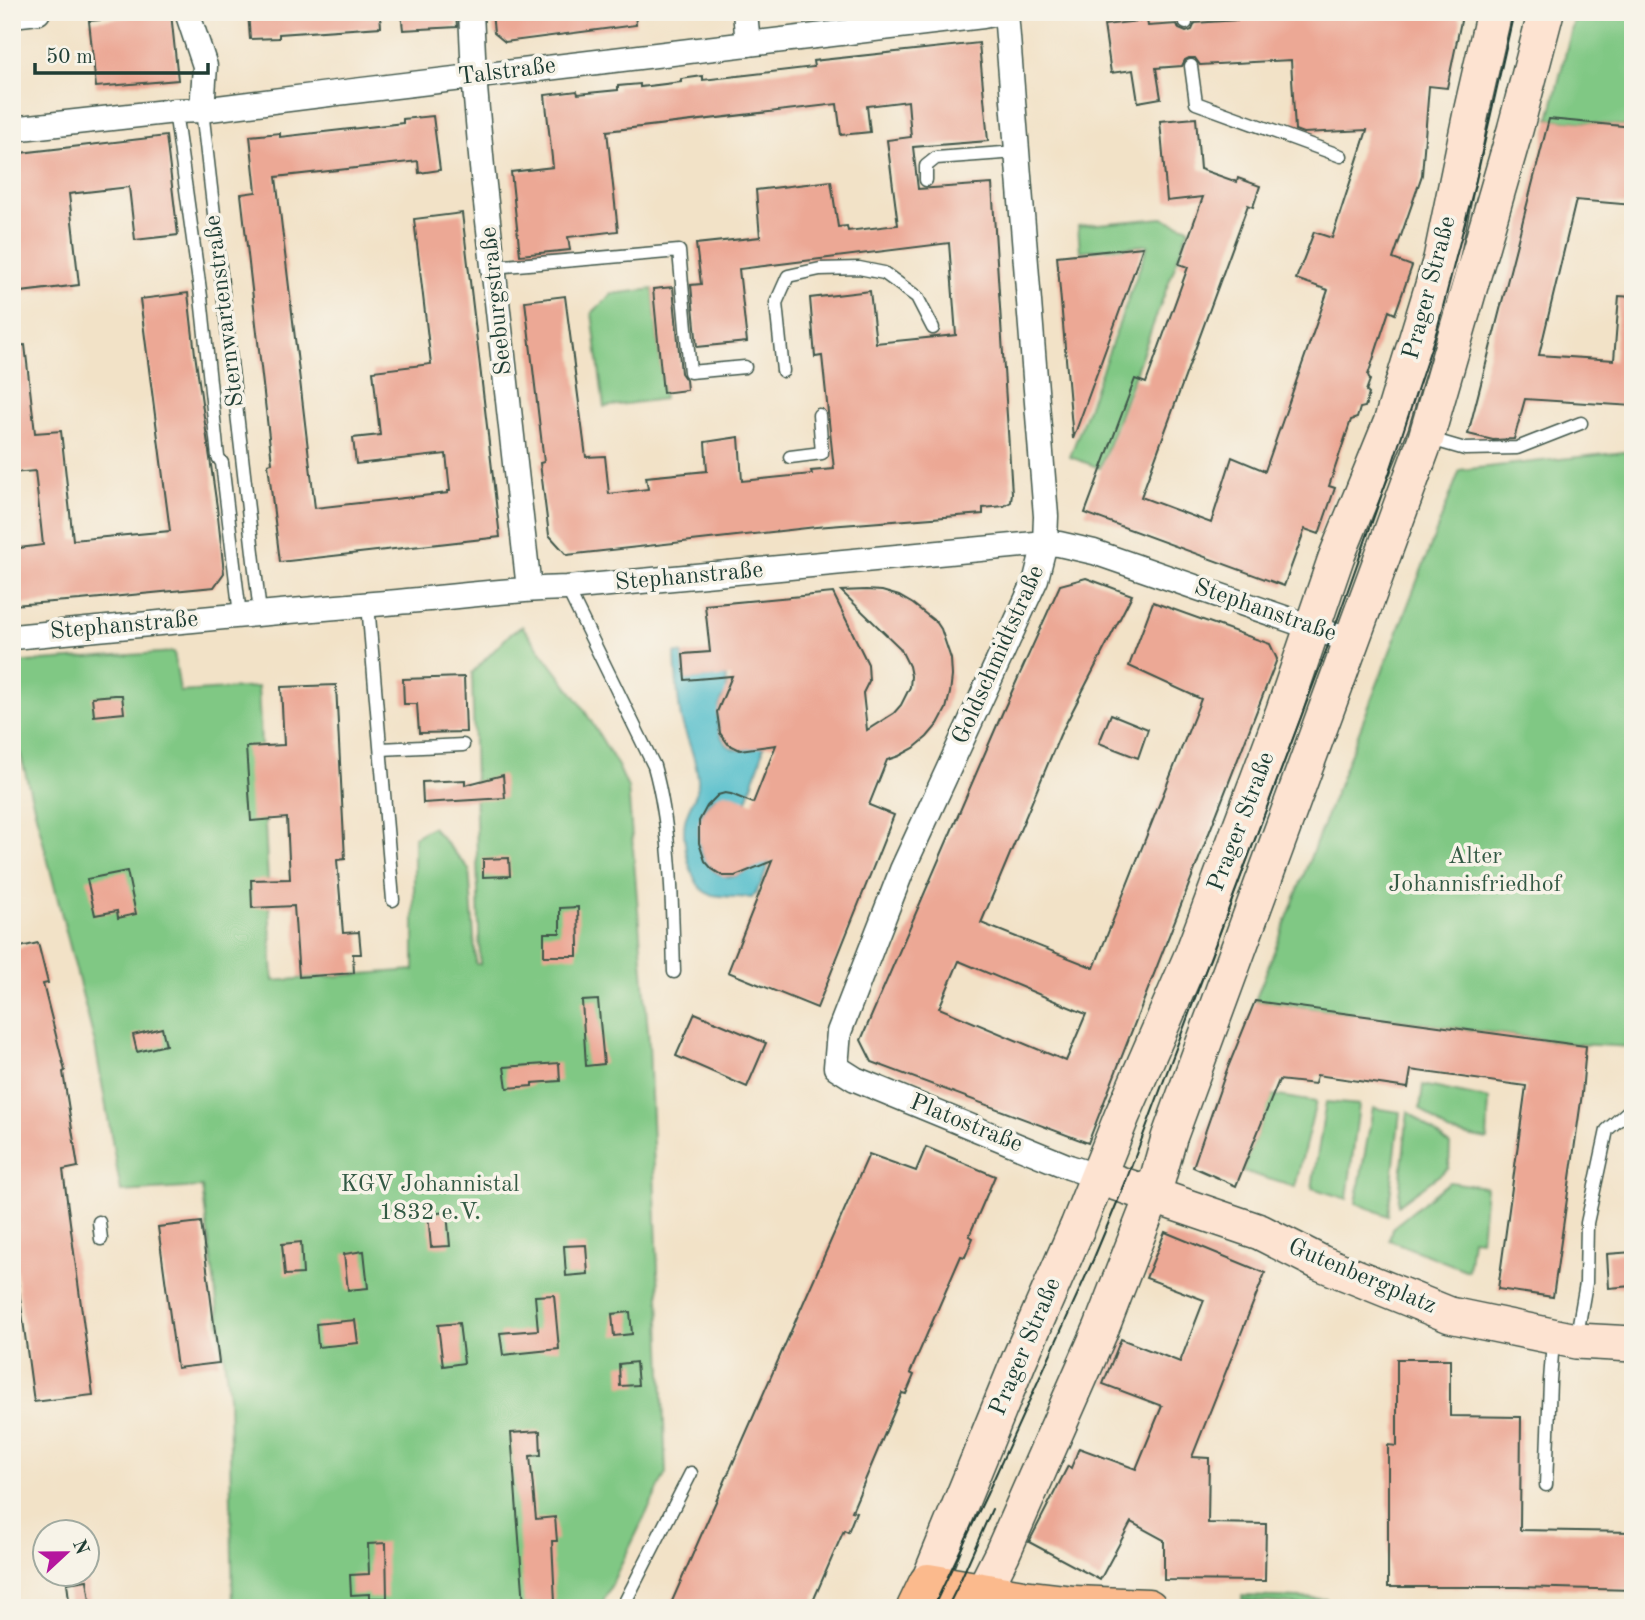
<svg xmlns="http://www.w3.org/2000/svg" width="1645" height="1620" font-family="'Old Standard TT',serif">
<style>
.green{fill:#80c884;stroke:#50825c;stroke-width:2}
.water{fill:#51bdcb;stroke:#387d80;stroke-width:2}
.building{fill:#eca895;fill-rule:evenodd}
.lines{fill:none;stroke-linecap:round;stroke-linejoin:round}
.lane-casing{stroke:#3f564a;stroke-width:15}
.street-casing{stroke:#3f564a;stroke-width:27}
.secondary-casing{stroke:#3f564a;stroke-width:38}
.primary-casing{stroke:#3f564a;stroke-width:41}
.lane{stroke:#fff;stroke-width:12}
.street{stroke:#fff;stroke-width:24}
.secondary{stroke:#fde3d1;stroke-width:35}
.primary{stroke:#fbba8d;stroke-width:38}
.tram{stroke:#1f3d34;stroke-width:2}
.labels{text-anchor:middle;dominant-baseline:central;stroke-width:7;stroke-linejoin:round;paint-order:stroke}
.street-label{font-size:24px;fill:#1f3d34;stroke:#f7f3e8}
.park-label{font-size:24px;fill:#325944;stroke:#f7f3e8}
</style>
<rect width="100%" height="100%" fill="#f7f3e8"/>
<filter id="ink" filterUnits="userSpaceOnUse"><feTurbulence type="fractalNoise" baseFrequency=".0143" numOctaves="2"/><feDisplacementMap in="SourceGraphic" scale="14" xChannelSelector="R" yChannelSelector="G"/><feConvolveMatrix kernelMatrix="1 2 1 2 8 2 1 2 1" color-interpolation-filters="sRGB"/></filter>
<filter id="wash" filterUnits="userSpaceOnUse"><feTurbulence type="fractalNoise" baseFrequency=".00686" numOctaves="4" result="noise"/><feDisplacementMap in="SourceGraphic" scale="28" xChannelSelector="R" yChannelSelector="G"/><feGaussianBlur stdDeviation="1.57" result="paint"/><feColorMatrix in="noise" values="0 0 0 0 0 0 0 0 0 0 0 0 0 0 0 0 0 1.4 0 .05"/><feComposite in="paint" operator="in"/></filter>
<g filter="url(#wash)">
<rect width="100%" height="100%" fill="#f2e2c7"/>
<g class="green">
<path d="M1576 12H1633V127L1549 119Z"/>
<path d="M1162 218 1189 228 1100 468 1070 457 1148 245 1080 251 1078 226Z"/>
<path d="M653 289 664 399 604 407 592 313 612 294Z"/>
<path d="M1633 451V1047L1575 1044 1255 1001 1460 470Z"/>
<path d="M522 626 580 703 618 766 628 788 649 1044 666 1473 600 1608H233L229 1396 202 1187 121 1192 95 1044 12 721V663L174 652 180 692 258 687 273 981 414 970V837L432 827 469 869 476 964H480L472 673 509 635Z"/>
<path d="M1423 1085 1489 1099 1487 1140 1448 1132 1420 1108Z"/>
<path d="M1272 1095 1316 1102 1295 1187 1242 1171Z"/>
<path d="M1326 1102 1359 1105 1347 1199 1312 1188Z"/>
<path d="M1373 1108 1400 1112 1388 1216 1356 1203Z"/>
<path d="M1408 1111 1450 1145 1449 1168 1398 1205Z"/>
<path d="M1449 1182 1486 1187 1481 1240 1472 1239 1468 1271 1389 1240 1392 1228Z"/>
<path d="M1242 1596 1326 1599 1329 1604 1326 1607 1242 1600Z"/>
</g>
<path class="water" d="M675 653 683 654 685 680 726 676 727 692C711 709 716 752 742 750 751 749 759 741 766 736L760 762 746 803C703 769 682 848 716 872 721 875 726 877 731 877 740 876 761 863 770 859L762 882 752 898C742 897 718 897 709 894 690 887 681 838 685 821 688 805 699 796 698 780 697 758 686 739 681 718 677 696 676 674 675 653Z"/>
<g id="blocks">
<g class="building">
<path d="M248 12H380L381 27 279 34V38L250 39Z"/>
<path d="M401 12H456L457 27 403 30Z"/>
<path d="M492 12H635L636 25 505 42 494 33Z"/>
<path d="M1354 12H1456L1461 21 1447 88 1429 86 1422 175 1393 259 1412 266 1395 314 1389 311 1368 375 1370 380 1366 391 1369 394 1365 407 1360 408 1357 418 1351 420 1329 486 1335 488 1319 534 1305 529 1284 586 1085 513 1135 379 1146 383 1188 267 1179 264 1203 197 1167 201 1160 121 1196 118 1200 169 1237 182 1238 178 1260 186 1253 207 1248 205 1141 497 1211 523 1232 457 1265 471 1328 290 1296 279 1314 232 1332 238 1367 130 1303 133 1295 130 1291 60 1200 65 1195 58H1189L1185 60 1182 66 1156 68 1161 98 1138 102 1133 70 1111 73 1104 25 1147 20 1148 26 1177 24 1179 29 1186 32 1192 30 1195 23Z"/>
<path d="M171 13 178 80 96 87 89 21Z"/>
<path d="M979 43 988 141 913 147 918 189 992 184 1012 493 1011 502 1004 506 983 508V514L816 527 567 555 549 535 540 463 544 462 525 301 565 296 586 457 605 456 609 494 648 489 646 477 707 471 705 442 739 437 742 481 812 474 811 471 834 469 822 356 815 357 810 298 870 291 876 343 956 335 949 243 739 269 747 342 697 347 691 285 701 284 696 244 760 237 756 190 831 181 838 227 847 226 848 231 898 225 887 140 911 137 908 101 867 106 870 132 841 135 837 104 607 131 618 231 568 237 570 250 520 255 511 172 553 167 545 95 577 91 578 94 618 90V86L640 84V87L681 82V79L703 76V80L814 67 813 61Z"/>
<path d="M433 116 440 170 419 173 418 161 276 177 315 508 448 493V491H450L446 454 356 464 353 438 380 435 373 371 431 364 414 219 462 213 500 537 280 562 268 464 272 463 241 194 256 192 250 136 280 133V137L403 123V119Z"/>
<path d="M1549 119 1633 127V205L1576 200 1539 355 1614 360 1619 296 1633 297V406L1525 399 1514 439 1493 440 1468 434Z"/>
<path d="M166 136 178 235 135 240 129 187 69 194 79 285 12 293V154Z"/>
<path d="M1143 247 1073 439 1057 256Z"/>
<path d="M673 287 681 373 686 380 687 390 663 393 653 289Z"/>
<path d="M188 293 195 354 217 507 224 573 214 587 80 600 12 605V549L43 545 35 471 12 473V346L25 345 35 433 61 431 73 540 170 531 140 299Z"/>
<path d="M1086 578 1132 595 1060 735 981 923 1094 968 1201 699 1129 666 1153 602 1270 644 1277 659 1088 1143 872 1062 861 1040 1004 709 1060 585ZM959 961 1086 1014 1066 1061 939 1008Z"/>
<path d="M866 590 882 591 899 596 913 604 937 623 941 629 951 659 952 676 950 693 946 709 938 724 927 737 914 748 899 756 887 760 869 805 894 815 817 1008 728 972 772 861 735 876H723L712 869 705 861 699 843V821L707 806 718 795 725 793 731 794 753 803 776 745 740 750 728 744 720 733 717 712 732 676 685 680 683 654 710 652 705 605 833 593 868 664 869 681 863 693 867 730 894 713 901 705 910 687 911 676 909 666 900 648 841 591Z"/>
<path d="M464 677 466 732 419 733 417 704H404L403 679Z"/>
<path d="M336 685 345 859 337 860 343 933 359 932 361 954H353L354 973 299 977 294 906 252 908 251 880 290 879 287 818 251 821 246 747 284 745 281 687Z"/>
<path d="M115 695H122L124 713 94 716 92 697Z"/>
<path d="M1111 714 1148 729 1138 758 1099 743Z"/>
<path d="M503 775 505 798 423 803 422 782 465 780V785Z"/>
<path d="M509 858 510 876 483 877V859Z"/>
<path d="M127 871 136 914 118 918 117 911 95 915 87 879Z"/>
<path d="M578 907 579 946H577V956H544V933H560V908Z"/>
<path d="M38 943 48 983 43 984 65 1071 63 1072 78 1167 63 1170 93 1395 34 1402 12 1238V949Z"/>
<path d="M598 1000 604 1064 586 1066 582 1001Z"/>
<path d="M1255 1001 1586 1046 1582 1094 1553 1297 1498 1289 1526 1086 1411 1070 1408 1088 1317 1075 1315 1084 1279 1080 1236 1186 1193 1167 1226 1072Z"/>
<path d="M695 1013 766 1043 747 1087 676 1056Z"/>
<path d="M162 1028 166 1045 137 1052 133 1035Z"/>
<path d="M559 1063 560 1081 532 1083V1086L507 1088 504 1067Z"/>
<path d="M926 1147 995 1176 969 1236 973 1238 965 1257 961 1256 910 1373 914 1375 906 1394 902 1393 852 1511 856 1512 848 1532 844 1530 810 1608H669L869 1154 916 1171Z"/>
<path d="M447 1212 450 1246 431 1247 428 1214Z"/>
<path d="M201 1222 219 1363 177 1368 158 1227Z"/>
<path d="M1165 1232 1265 1273 1192 1457 1209 1458 1208 1523 1266 1524 1265 1581 1164 1580V1540L1131 1522 1100 1580 1029 1542 1068 1466 1071 1468 1079 1448 1136 1469 1162 1406 1103 1384 1121 1339 1180 1362 1204 1300 1146 1278Z"/>
<path d="M301 1242 303 1274 285 1275 282 1244Z"/>
<path d="M586 1245 588 1274 566 1276 564 1246Z"/>
<path d="M364 1251 368 1288 348 1290 344 1254Z"/>
<path d="M1633 1252V1286L1609 1288 1607 1254Z"/>
<path d="M554 1295 559 1349 503 1355 500 1333 538 1330 535 1296Z"/>
<path d="M630 1312 632 1334 614 1336 612 1314Z"/>
<path d="M355 1320 358 1343 318 1347 316 1324Z"/>
<path d="M459 1323 464 1363 443 1366 438 1325Z"/>
<path d="M1397 1359H1450V1416L1521 1417 1520 1530 1633 1532V1590L1518 1587H1388V1445L1397 1446Z"/>
<path d="M636 1362 638 1385 620 1386 619 1364Z"/>
<path d="M540 1431 541 1455 530 1456 536 1519 555 1517 557 1541H552L555 1602 524 1604 511 1433Z"/>
<path d="M386 1543 387 1598H369V1594L351 1595 350 1575 369 1574 368 1544Z"/>
<path d="M87 1580 91 1608H70L67 1583Z"/>
</g>
</g>
</g>
<g filter="url(#ink)">
<use href="#blocks" fill-opacity="0" stroke="#3f564a" stroke-width="2"/>
<g class="lines">
<defs>
<g id="lane">
<path d="M1185 12 1186 23"/>
<path d="M1191 66 1196 103 1341 156"/>
<path d="M202 110 260 613"/>
<path d="M175 111 201 297 218 457 222 463 240 615"/>
<path d="M926 180V166L936 158 1017 152"/>
<path d="M493 267 679 251 690 372 745 367"/>
<path d="M783 371 776 303 788 276 820 269 859 268 884 273 917 297 933 328"/>
<path d="M1427 438 1465 449 1517 448 1581 423"/>
<path d="M790 457 822 453 819 415"/>
<path d="M567 588 654 766C672 830 672 906 674 972"/>
<path d="M368 604 393 900"/>
<path d="M381 749 463 745"/>
<path d="M99 1222 101 1239"/>
<path d="M1576 1341 1586 1283 1587 1223 1607 1130 1633 1107"/>
<path d="M1546 1485 1550 1381 1553 1340"/>
<path d="M622 1608 691 1473"/>
</g>
<g id="street">
<path d="M187 12 205 66 202 110"/>
<path d="M471 12 474 76 482 167 529 589"/>
<path d="M745 12 748 44"/>
<path d="M1006 12 1046 516 1045 543 1036 579 902 870 839 1032 836 1067 855 1079 1069 1167 1099 1177"/>
<path d="M12 15 38 12"/>
<path d="M12 129 175 111 202 110C462 77 722 45 983 16L1002 12"/>
<path d="M12 637C141 625 269 612 398 602 454 597 510 589 567 588L1045 543 1059 544 1094 552 1351 641"/>
</g>
<g id="secondary">
<path d="M1099 1177 1260 1232 1321 1263 1450 1315 1576 1341 1633 1344"/>
<path d="M928 1583 1020 1358 1078 1226 1122 1116 1193 953 1283 713 1336 558 1391 423 1441 259 1471 113 1494 12"/>
<path d="M983 1592 1002 1554 1101 1329 1153 1195 1169 1138 1426 438 1515 130 1546 12"/>
</g>
<path id="primary" d="M916 1608 928 1583 1023 1599 1074 1605 1148 1608"/>
</defs>
<use href="#lane" class="lane-casing"/>
<use href="#street" class="street-casing"/>
<use href="#secondary" class="secondary-casing"/>
<use href="#primary" class="primary-casing"/>
<use href="#lane" class="lane"/>
<use href="#street" class="street"/>
<use href="#secondary" class="secondary"/>
<use href="#primary" class="primary"/>
<g class="tram">
<path d="M933 1608 987 1494 1093 1260 1124 1186 1332 635 1389 474 1437 330 1476 180 1514 12"/>
<path d="M947 1608 957 1588 992 1509"/>
</g>
</g>
</g>
<g class="labels">
<g class="street-label">
<text transform="translate(507 72) rotate(-7)">Talstraße</text>
<text transform="translate(1430 288) rotate(-75)">Prager Straße</text>
<text transform="translate(497 301) rotate(-96)">Seeburgstraße</text>
<text transform="translate(225 311) rotate(-97)">Sternwartenstraße</text>
<text transform="translate(689 577) rotate(-5)">Stephanstraße</text>
<text transform="translate(1265 611) rotate(19)">Stephanstraße</text>
<text transform="translate(124 626) rotate(-5)">Stephanstraße</text>
<text transform="translate(999 655) rotate(-66)">Goldschmidtstraße</text>
<text transform="translate(1242 822) rotate(-69)">Prager Straße</text>
<text transform="translate(966 1124) rotate(22)">Platostraße</text>
<text transform="translate(1362 1277) rotate(23)">Gutenbergplatz</text>
<text transform="translate(1026 1347) rotate(-67)">Prager Straße</text>
</g>
<g class="park-label">
<text x="1475" y="857">Alter<tspan x="1475" dy="28">Johannisfriedhof</tspan></text>
<text x="430" y="1185">KGV Johannistal<tspan x="430" dy="28">1832 e.V.</tspan></text>
</g>
</g>
<rect width="1645" height="1620" fill="none" stroke="#f7f3e8" stroke-width="42"/>
<g transform="translate(66 1553) rotate(68)"><circle r="33" fill="#f7f3e8" stroke="#a1aaa0" stroke-width="2"/>
<path d="M0-5L12 26L0 18L-12 26Z" fill="#b5179e"/>
<text y="-10" font-size="19" font-weight="bold" text-anchor="middle" fill="#1f3d34">N</text>
</g>
<path d="M35 63v10h173v-10" fill="none" stroke="#1f3d34" stroke-width="3.5"/>
<text x="46" y="63" font-size="21" fill="#1f3d34" stroke="#f7f3e8" stroke-width="5" paint-order="stroke">50 m</text>
</svg>
